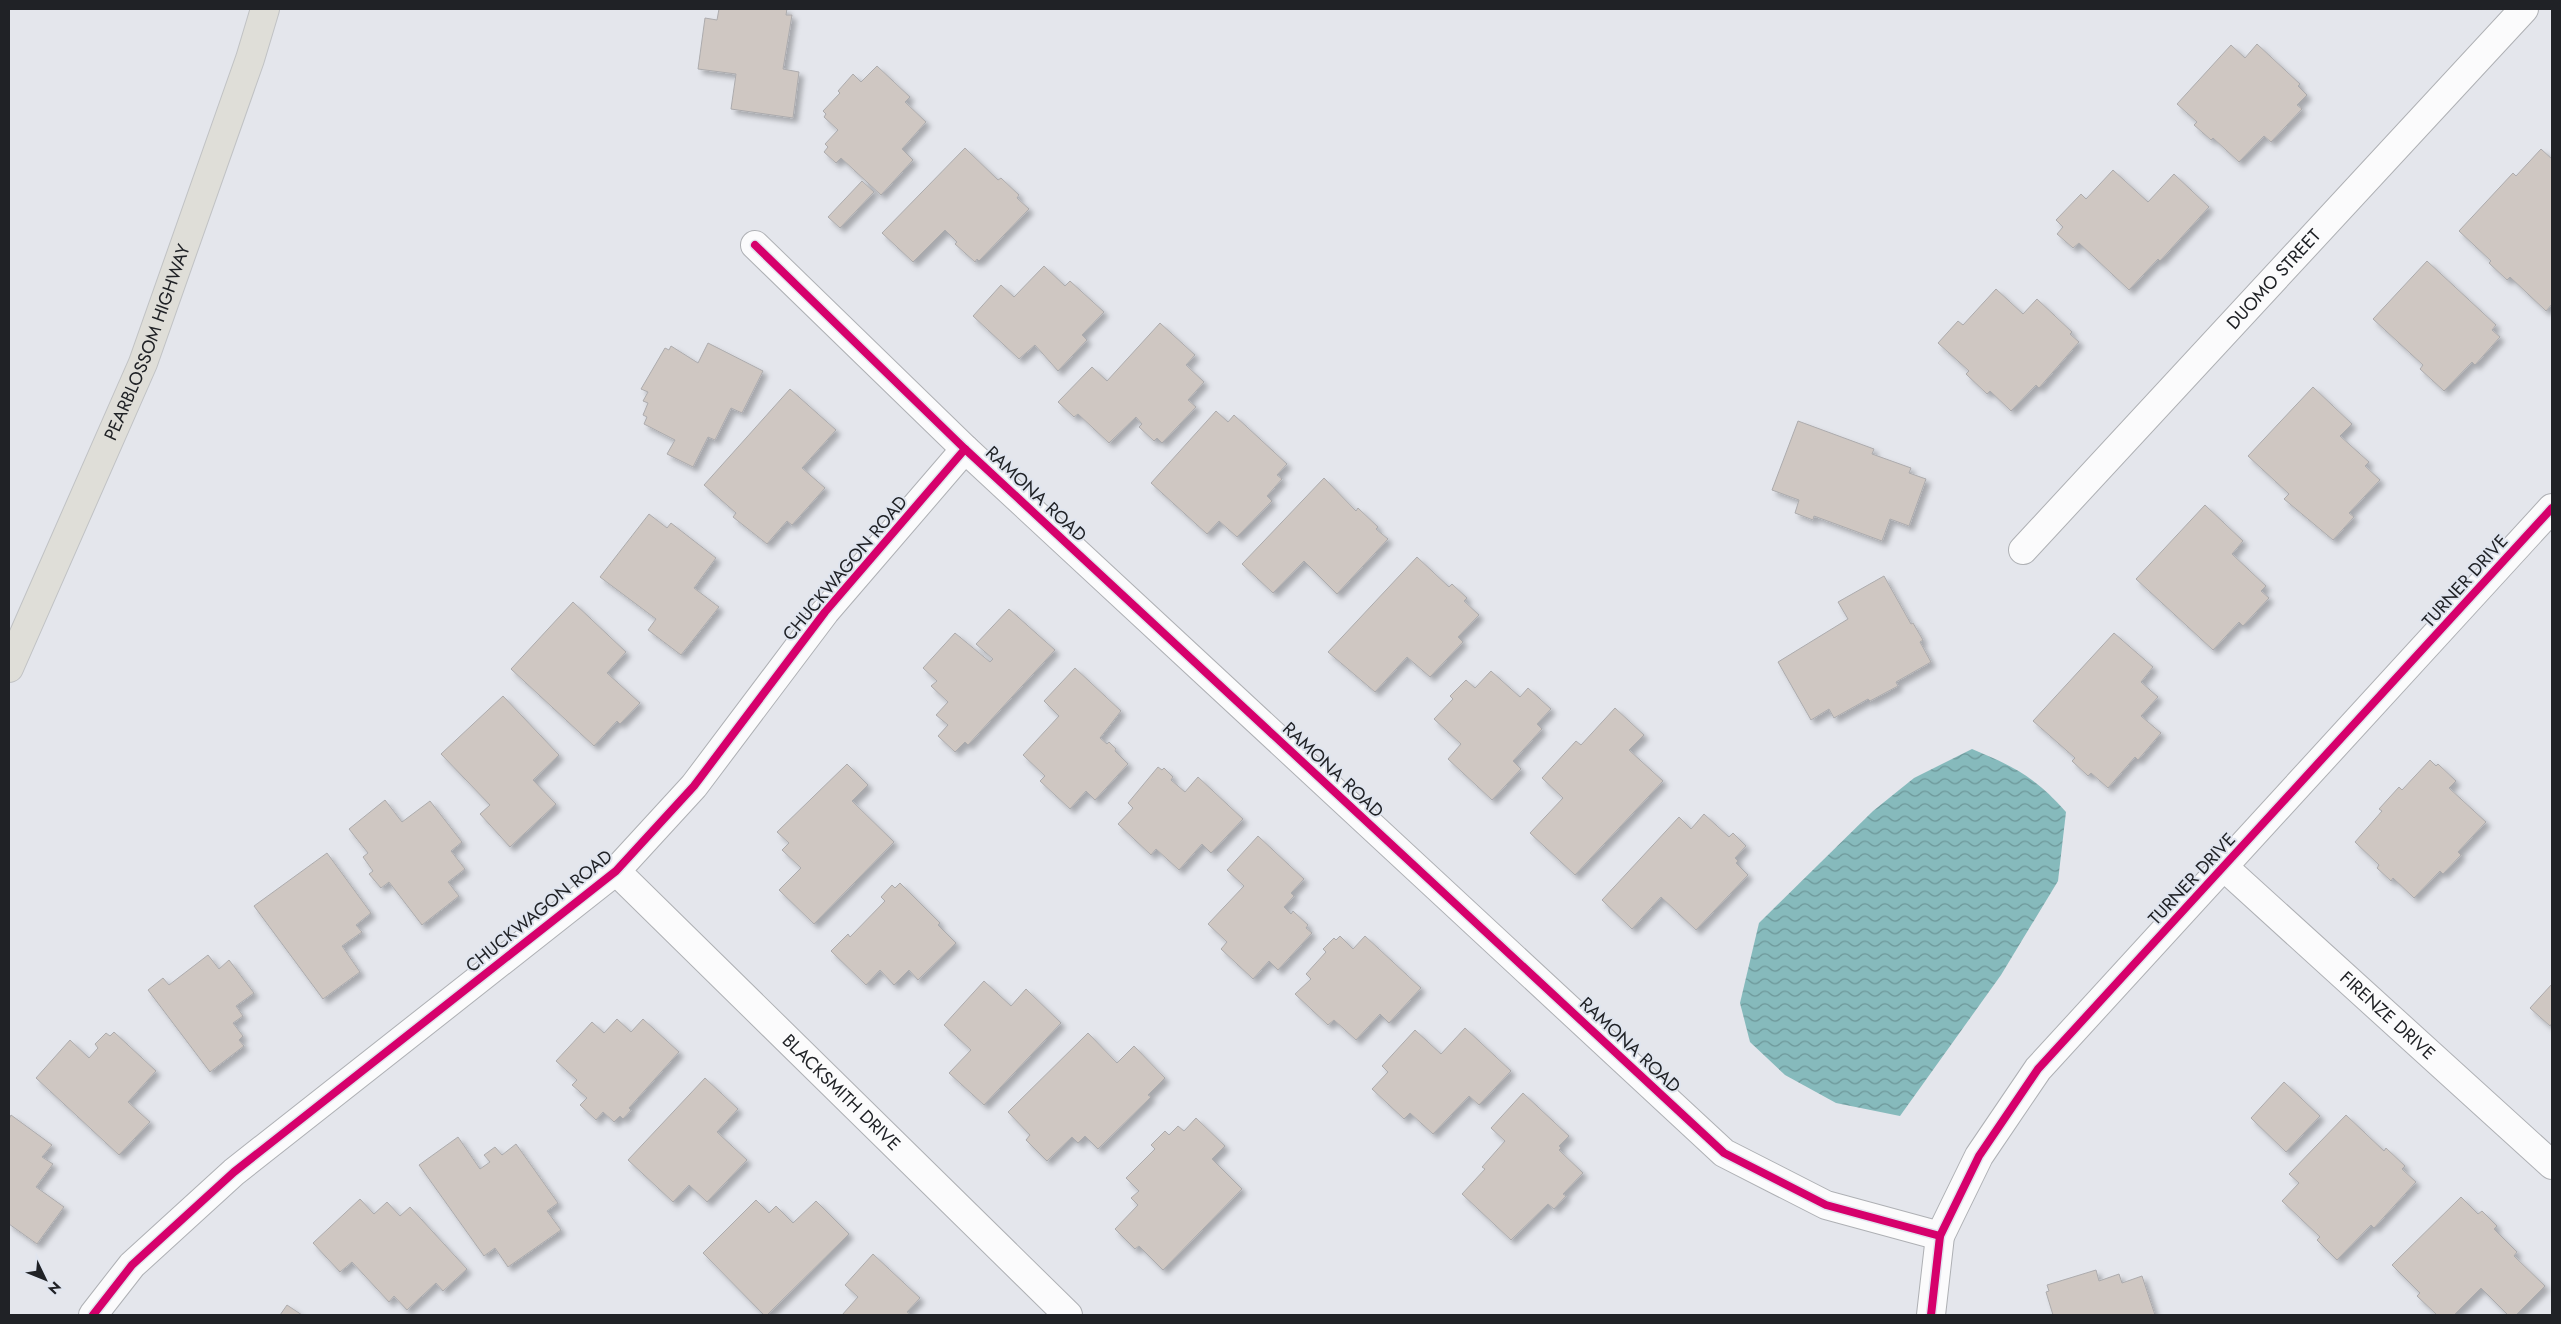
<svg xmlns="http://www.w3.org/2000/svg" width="2561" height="1324" font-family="Jost,sans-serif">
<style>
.water{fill:url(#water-waves)}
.building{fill:#cfc7c2;stroke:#acabad;filter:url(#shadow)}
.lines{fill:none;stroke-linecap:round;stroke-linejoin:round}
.minor-casing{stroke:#aeb0b4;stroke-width:30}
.major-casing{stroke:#c0c2c4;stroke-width:30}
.minor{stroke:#fbfbfc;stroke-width:28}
.major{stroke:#dfded8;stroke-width:28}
.cycleway-casing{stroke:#e0e5ef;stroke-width:11}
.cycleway{stroke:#d6006c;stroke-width:8}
.labels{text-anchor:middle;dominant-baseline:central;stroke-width:4;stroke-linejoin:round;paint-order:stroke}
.street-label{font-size:18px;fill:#202226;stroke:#e0e5ef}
</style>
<defs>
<pattern id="water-waves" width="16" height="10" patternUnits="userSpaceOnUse" patternTransform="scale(1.25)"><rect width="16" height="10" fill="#86babc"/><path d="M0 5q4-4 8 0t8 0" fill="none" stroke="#6d9799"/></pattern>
<filter id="shadow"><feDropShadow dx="4.5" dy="4.5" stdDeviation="2.5" flood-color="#0004"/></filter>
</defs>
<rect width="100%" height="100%" fill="#e4e6ec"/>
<path class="water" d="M1972 749C2015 767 2035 777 2066 812L2058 881 2001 975 1900 1116 1836 1103 1785 1075 1750 1042 1740 1003 1759 923 1873 811 1914 778Z"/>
<g class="building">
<path d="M719 9H787L786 15H792L783 69 799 72 793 118 731 109 736 74 698 69 705 18 717 20Z"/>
<path d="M2257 44 2300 84 2298 86 2307 95 2297 105 2302 109 2271 142 2264 136 2239 162 2213 138 2211 140 2194 125 2197 122 2177 104 2231 45 2245 58Z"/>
<path d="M877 66 910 97 905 102 926 122 902 149 913 160 881 195 841 158 836 163 824 152 828 147 825 144 838 130 824 117 826 114 823 111 840 93 838 91 853 74 861 82Z"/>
<path d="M965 148 998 180 1001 178 1019 195 1017 198 1029 209 979 261 977 259 975 262 955 244 957 242 945 230 913 262 882 233Z"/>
<path d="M2541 149 2552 159V304L2546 311 2510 277 2507 280 2489 263 2491 261 2459 231 2513 173 2516 176Z"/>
<path d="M2113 170 2148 202 2174 174 2209 207 2160 261 2158 259 2129 290 2079 243 2073 248 2057 234 2063 227 2056 220 2081 194 2086 199Z"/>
<path d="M862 181 874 192 840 228 828 217Z"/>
<path d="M2427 261 2496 325 2492 330 2500 337 2475 365 2472 362 2444 391 2420 369 2423 365 2373 319Z"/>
<path d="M1044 266 1065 286 1070 281 1104 312 1082 335 1087 340 1058 371 1035 345 1019 359 973 316 1001 285 1014 297Z"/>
<path d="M1996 289 2023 314 2037 299 2072 332 2070 334 2079 342 2039 388 2036 385 2011 411 1990 391 1987 394 1966 374 1969 371 1938 343 1958 321 1963 325Z"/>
<path d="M1160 323 1195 355 1186 365 1204 382 1188 400 1196 407 1162 443 1157 438 1154 441 1139 427 1142 424 1136 417 1109 443 1078 414 1074 417 1058 402 1092 367 1107 381Z"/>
<path d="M708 343 763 371 742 413 731 408 715 440 708 437 693 467 667 454 675 440 644 424 647 417 643 415 648 403 643 401 648 392 641 389 665 348 669 350 671 346 698 363Z"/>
<path d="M2313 387 2352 424 2340 436 2369 462 2365 466 2380 480 2349 513 2354 517 2333 540 2284 499 2289 494 2248 456Z"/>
<path d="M790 389 836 430 802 468 825 488 792 525 787 521 767 544 733 517 736 513 704 485Z"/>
<path d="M1216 411 1228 422 1234 415 1287 464 1277 475 1282 479 1267 496 1272 501 1237 537 1219 521 1207 534 1151 483Z"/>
<path d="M1798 421 1874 449 1872 454 1911 468 1909 473 1926 479 1909 526 1890 519 1882 541 1814 516 1813 520 1795 513 1799 500 1772 490Z"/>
<path d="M1324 478 1356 511 1358 508 1378 527 1376 529 1388 539 1337 594 1304 561 1273 593 1242 564Z"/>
<path d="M2205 505 2243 541 2232 554 2266 586 2261 591 2269 598 2243 626 2239 622 2213 650 2136 579Z"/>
<path d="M649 514 667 528 671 523 716 558 694 588 719 607 681 655 648 630 656 619 600 577Z"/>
<path d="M1417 557 1449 587 1452 584 1467 598 1464 601 1479 615 1458 637 1463 642 1430 677 1407 657 1375 692 1328 652Z"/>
<path d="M1884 576 1911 624 1913 623 1923 640 1920 642 1931 662 1896 682 1898 686 1870 701 1868 699 1834 718 1829 709 1811 720 1778 662 1848 619 1838 602Z"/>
<path d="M573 602 626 652 607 673 640 703 620 724 617 721 594 746 511 669Z"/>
<path d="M1009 609 1055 650 968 745 965 742 955 752 938 736 948 725 936 715 948 702 931 686 937 681 923 668 955 633 990 662 993 659 976 644Z"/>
<path d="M2114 633 2153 667 2141 682 2158 697 2141 716 2161 733 2138 760 2135 757 2108 788 2091 773 2088 776 2072 761 2075 758 2033 721Z"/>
<path d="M1075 668 1121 711 1100 738 1107 744 1109 742 1116 749 1115 751 1128 764 1095 800 1086 791 1070 809 1040 781 1045 776 1023 755 1059 716 1044 701Z"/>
<path d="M1491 671 1520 697 1528 688 1551 709 1537 724 1542 729 1513 761 1521 769 1492 800 1448 759 1461 744 1434 719 1453 699 1450 696 1466 680 1475 688Z"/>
<path d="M503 696 559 755 533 780 556 804 510 847 480 814 490 805 441 754Z"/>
<path d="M1615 708 1644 735 1629 750 1663 781 1575 875 1530 833 1563 798 1542 778 1576 741 1581 745Z"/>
<path d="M2430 760 2436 766 2438 764 2456 781 2449 788 2486 822 2458 852 2461 855 2443 874 2440 871 2414 898 2393 878 2391 881 2377 868 2379 865 2355 842 2382 811 2379 809 2399 787 2402 790Z"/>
<path d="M847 764 868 785 852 801 894 842 814 924 779 890 801 868 782 850 789 843 777 832Z"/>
<path d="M1158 767 1162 770 1164 768 1173 777 1171 780 1185 792 1198 777 1243 819 1211 853 1202 844 1179 870 1156 849 1151 855 1118 824 1133 808 1128 803Z"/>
<path d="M385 800 402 822 430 801 462 842 451 851 465 869 448 882 459 896 422 925 389 882 381 888 369 874 373 871 363 857 368 853 349 829Z"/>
<path d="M1704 814 1729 837 1733 833 1746 846 1735 858 1738 861 1736 863 1748 875 1696 930 1661 897 1632 929 1602 900 1679 817 1691 829Z"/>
<path d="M1258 836 1304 879 1291 893 1294 896 1284 907 1291 914 1293 911 1308 925 1306 928 1312 933 1278 970 1269 961 1253 979 1221 949 1227 942 1208 924 1244 886 1227 870Z"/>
<path d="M327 853 371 913 356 925 362 932 342 946 360 972 323 999 254 906Z"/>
<path d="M900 883 940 923 938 925 956 943 918 980 909 970 894 985 880 970 866 985 831 951 848 934 850 937 885 901 881 897 892 885 895 888Z"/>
<path d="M1340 936 1353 949 1365 936 1421 988 1389 1023 1380 1014 1356 1040 1334 1020 1328 1025 1295 994 1311 979 1306 974 1326 952 1323 949 1334 938 1336 940Z"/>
<path d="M208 955 219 969 229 960 254 993 236 1006 243 1016 233 1023 243 1036 239 1040 244 1046 210 1072 148 990 163 978 169 985Z"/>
<path d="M984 981 1011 1006 1026 989 1061 1023 984 1105 949 1073 971 1050 944 1025Z"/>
<path d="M2552 984V1023L2550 1026 2530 1008Z"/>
<path d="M617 1019 631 1032 643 1019 679 1052 629 1108 631 1110 623 1119 620 1116 614 1122 603 1112 596 1120 580 1105 587 1098 572 1085 577 1080 556 1061 592 1022 604 1033Z"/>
<path d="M1465 1028 1511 1071 1479 1105 1469 1096 1433 1134 1410 1113 1404 1119 1372 1089 1388 1072 1382 1066 1415 1030 1441 1054Z"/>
<path d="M114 1032 156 1071 128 1102 150 1122 119 1155 36 1078 70 1040 89 1058 98 1048 95 1044 106 1033 110 1036Z"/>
<path d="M1088 1033 1117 1063 1134 1046 1165 1078 1148 1095 1151 1097 1098 1149 1085 1136 1078 1143 1072 1137 1047 1161 1026 1140 1030 1135 1008 1112Z"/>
<path d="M705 1078 738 1109 717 1132 747 1160 707 1202 689 1185 673 1202 628 1160Z"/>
<path d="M2284 1082 2320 1116 2286 1152 2251 1118Z"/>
<path d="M1523 1093 1569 1136 1559 1146 1561 1148 1559 1150 1583 1173 1563 1194 1566 1196 1554 1209 1548 1204 1511 1240 1462 1194 1485 1169 1482 1167 1505 1141 1491 1128Z"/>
<path d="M11 1115 52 1145 42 1157 53 1164 36 1187 64 1207 37 1244 9 1224V1119Z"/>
<path d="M2346 1115 2384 1151 2386 1148 2405 1166 2402 1169 2416 1182 2374 1228 2371 1225 2337 1260 2317 1240 2320 1237 2282 1201 2299 1183 2289 1174Z"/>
<path d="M1196 1118 1225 1146 1212 1159 1242 1189 1163 1270 1139 1246 1135 1249 1115 1229 1138 1205 1131 1198 1139 1191 1126 1178 1155 1149 1151 1145 1165 1131 1169 1135 1178 1126 1184 1131Z"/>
<path d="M458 1137 480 1169 490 1162 484 1155 495 1147 502 1155 516 1144 558 1203 547 1211 561 1230 508 1267 495 1248 484 1256 419 1165Z"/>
<path d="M2461 1197 2478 1214 2482 1211 2497 1226 2494 1229 2517 1252 2514 1256 2545 1286 2516 1315H2508L2481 1288 2454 1315H2437L2417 1296 2420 1293 2392 1265Z"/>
<path d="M360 1199 374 1214 387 1202 400 1216 410 1207 467 1269 443 1291 436 1283 407 1310 394 1296 389 1302 352 1262 340 1272 313 1243Z"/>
<path d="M756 1200 769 1213 776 1206 793 1223 816 1201 849 1234 767 1315H764L703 1253Z"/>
<path d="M873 1254 920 1298 907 1312 911 1315H842L858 1297 845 1285Z"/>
<path d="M2096 1270 2099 1281 2119 1274 2122 1283 2142 1276 2155 1315H2053L2046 1292 2049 1291 2047 1285Z"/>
<path d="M287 1305 302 1315H280Z"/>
</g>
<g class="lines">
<defs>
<g id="minor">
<path d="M755 245 965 449 1724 1153 1826 1205 1940 1236"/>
<path id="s1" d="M2023 550 2524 9"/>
<path id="s2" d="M2224 867 2552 1165"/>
<path id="s3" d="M616 871 1068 1315"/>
<path d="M93 1315 132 1265 234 1172 616 871 694 786 825 612 965 449"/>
<path d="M1931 1315 1940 1236 1979 1156 2038 1069 2552 508"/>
</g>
<g id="major">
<path id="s4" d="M9 668 143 363 250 59 265 9"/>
</g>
</defs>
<use href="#minor" class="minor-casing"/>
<use href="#major" class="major-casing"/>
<use href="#minor" class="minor"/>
<use href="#major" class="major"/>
<defs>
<g id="cycleway">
<path d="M755 245 965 449 1724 1153 1826 1205 1940 1236"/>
<path d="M93 1315 132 1265 234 1172 616 871 694 786 825 612 965 449"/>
<path d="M1931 1315 1940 1236 1979 1156 2038 1069 2552 508"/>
</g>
</defs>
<use href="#cycleway" class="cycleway-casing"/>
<use href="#cycleway" class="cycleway"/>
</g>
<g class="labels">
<g class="street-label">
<text stroke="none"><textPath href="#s1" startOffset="369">DUOMO STREET</textPath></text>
<text stroke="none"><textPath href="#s4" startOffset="354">PEARBLOSSOM HIGHWAY</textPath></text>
<text transform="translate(1036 494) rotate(43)">RAMONA ROAD</text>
<text transform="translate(845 568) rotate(-50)">CHUCKWAGON ROAD</text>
<text transform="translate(2465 581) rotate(-48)">TURNER DRIVE</text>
<text transform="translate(1333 770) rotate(43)">RAMONA ROAD</text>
<text transform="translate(2192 879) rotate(-47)">TURNER DRIVE</text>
<text transform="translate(539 911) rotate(-39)">CHUCKWAGON ROAD</text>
<text stroke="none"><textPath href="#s2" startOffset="221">FIRENZE DRIVE</textPath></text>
<text transform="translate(1630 1045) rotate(43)">RAMONA ROAD</text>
<text stroke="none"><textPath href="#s3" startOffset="316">BLACKSMITH DRIVE</textPath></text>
</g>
</g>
<rect width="2561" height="1324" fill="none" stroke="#202226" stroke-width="20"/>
<g transform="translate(45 1279) rotate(133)" stroke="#e0e5ef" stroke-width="4" paint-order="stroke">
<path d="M0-4L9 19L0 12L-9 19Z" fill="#202226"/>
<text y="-8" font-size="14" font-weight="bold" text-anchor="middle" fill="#202226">N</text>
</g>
</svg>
